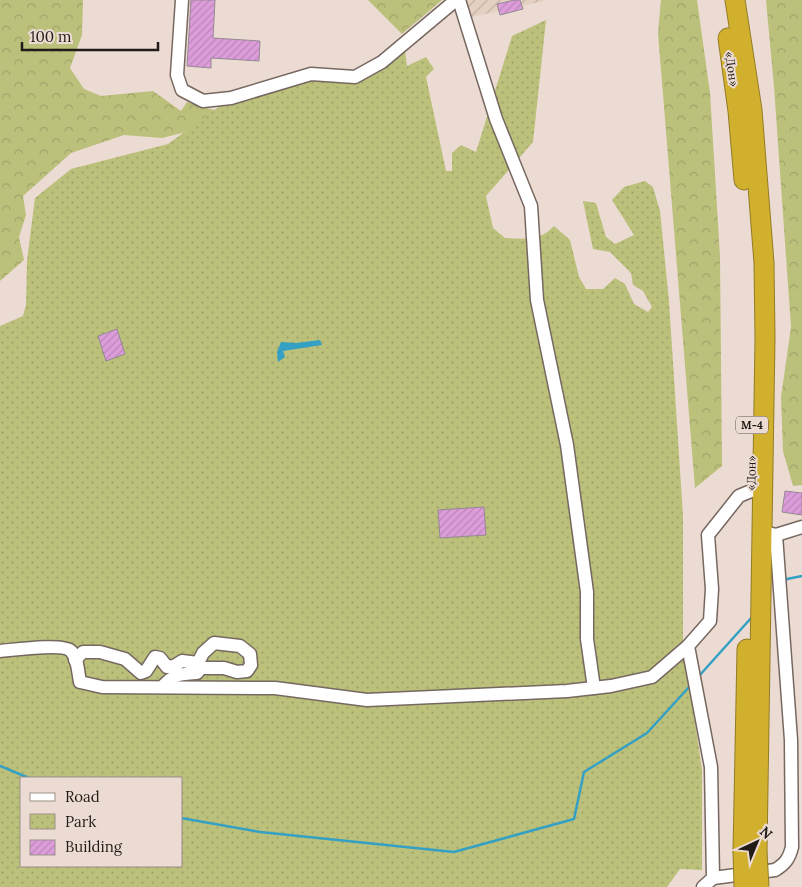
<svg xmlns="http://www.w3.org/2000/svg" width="802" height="887" font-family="Lora,serif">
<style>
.industrial{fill:url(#industrial-furrows)}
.forest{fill:url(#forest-crowns)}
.park{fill:url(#park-dots);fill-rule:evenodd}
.water{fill:#34a0c4}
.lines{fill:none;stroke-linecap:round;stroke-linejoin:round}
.stream{stroke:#34a0c4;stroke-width:2.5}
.building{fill:url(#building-hatch);stroke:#958894}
.minor-casing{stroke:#766860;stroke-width:15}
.highway-casing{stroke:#937c26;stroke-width:21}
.minor{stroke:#fff;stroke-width:12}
.highway{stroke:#d1b02e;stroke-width:19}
.highway-bridge-casing{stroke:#937c26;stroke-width:21;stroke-linecap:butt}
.highway-bridge{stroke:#d1b02e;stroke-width:19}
.labels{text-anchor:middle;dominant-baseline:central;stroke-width:4;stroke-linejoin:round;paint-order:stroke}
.shield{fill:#ecdbd2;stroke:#5e5550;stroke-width:1}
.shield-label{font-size:11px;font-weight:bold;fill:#211c18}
.street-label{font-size:12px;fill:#211c18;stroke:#ecdbd2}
</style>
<defs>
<pattern id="industrial-furrows" width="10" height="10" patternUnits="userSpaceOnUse" patternTransform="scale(1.25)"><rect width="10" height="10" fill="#e4d1c1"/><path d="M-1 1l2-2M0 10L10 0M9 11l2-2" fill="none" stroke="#c3b3a5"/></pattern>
<pattern id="forest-crowns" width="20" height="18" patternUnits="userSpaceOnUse" patternTransform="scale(1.25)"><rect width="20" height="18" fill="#bbc07b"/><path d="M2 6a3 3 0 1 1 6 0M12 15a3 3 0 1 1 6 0" fill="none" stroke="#a0a46a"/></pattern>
<pattern id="park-dots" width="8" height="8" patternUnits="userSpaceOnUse" patternTransform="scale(1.25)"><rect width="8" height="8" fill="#bbc07b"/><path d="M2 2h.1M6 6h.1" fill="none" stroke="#a0a46a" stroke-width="1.8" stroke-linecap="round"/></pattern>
<pattern id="building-hatch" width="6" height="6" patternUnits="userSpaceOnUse" patternTransform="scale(1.25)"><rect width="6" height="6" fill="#dc9dda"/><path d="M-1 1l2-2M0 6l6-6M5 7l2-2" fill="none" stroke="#bc87ba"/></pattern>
</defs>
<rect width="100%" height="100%" fill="#ecdbd2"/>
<path class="industrial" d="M458 0H548L459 20Z"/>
<g class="forest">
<path d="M0 0H83L82 35 70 68 84 89 101 96 153 91 181 111 187 102 217 111 190 131 162 138 124 135 71 153 23 196 26 215 19 237 24 260 0 281Z"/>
<path d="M368 0H442L402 34Z"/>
<path d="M661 0H697L710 93 720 256 722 466 695 488 658 33Z"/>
<path d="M766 0H802V485L793 486 783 451 781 397 791 327 774 87Z"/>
</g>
<path class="park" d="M546 20 533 142 486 196 493 228 505 238C523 239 541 241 554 226L570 240 579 277 586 289H603L615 278 625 284 634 304 648 312 652 307 643 291 633 285 631 273 610 252 593 249 583 201 596 203 606 237 615 244 634 235 612 200 624 187 645 181 653 187 660 211 669 301 683 516V639L702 770V870L680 869 667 887H0V326L23 316 26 305 27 261 35 198 71 169 168 144 231 98 311 74 355 77 404 43 407 66 426 57 434 69 426 77 446 171H452V153L461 145 476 152 512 36ZM21 778H181V866H21Z"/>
<path class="water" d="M320 340 322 345 283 351 285 357 278 362 277 352 281 342 296 343Z"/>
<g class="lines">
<g class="stream">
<path d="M785 582 787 579 802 576"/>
<path d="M699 676 752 617"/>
<path d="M0 766 29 778"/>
<path d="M181 818 260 832 454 852 574 819 584 772 647 733 690 686"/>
</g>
</g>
<g class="building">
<path d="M191 0H215L213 38 260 41 259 61 211 58V68L187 66Z"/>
<path d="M515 0H520L523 9 500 15 497 4Z"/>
<path d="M117 329 125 354 106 361 98 336Z"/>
<path d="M785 491 802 493V515L782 512Z"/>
<path d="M484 507 486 535 440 538 438 510Z"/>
</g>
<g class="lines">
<defs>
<g id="minor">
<path d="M182 0 177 75 182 90 203 101 231 98 311 74 355 77 382 62 456 0"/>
<path d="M459 0 496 119 531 206 537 300 567 445 587 592V639L594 688"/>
<path d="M768 533 776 535 802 527"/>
<path d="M0 651C13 650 63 643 71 651 78 658 78 673 80 682L102 687 275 688 367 700 567 691 611 686 652 677 688 646"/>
<path d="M75 660 83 652H100L125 659 141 673 146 671 155 657 160 658 167 667 174 666 182 661 198 663 201 668 197 673C179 674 174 674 162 687"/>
<path d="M198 663 203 653 214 643 240 646 250 654 251 665 247 671 237 672 224 668H201"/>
<path d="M713 878 775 870C785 864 789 859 792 847L791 740 776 535"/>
<path d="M703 887 713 878 711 767 688 646 710 621 712 589 708 535 739 496 751 491"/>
</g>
<g id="highway">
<path d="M735 0 752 110 764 263 765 338 757 852"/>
<path d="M728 38 738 111 744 180"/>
<path d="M743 851 747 649"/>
</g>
</defs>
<use href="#minor" class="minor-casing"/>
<use href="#highway" class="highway-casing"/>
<use href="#minor" class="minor"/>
<use href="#highway" class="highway"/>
<defs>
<g id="highway-bridge">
<path d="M743 851 744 887"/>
<path d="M757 852 759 887"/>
</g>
</defs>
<use href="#highway-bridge" class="highway-bridge-casing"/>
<use href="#highway-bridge" class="highway-bridge"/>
</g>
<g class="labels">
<rect class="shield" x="736" y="416.5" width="32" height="17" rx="4"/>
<g class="shield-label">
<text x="752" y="425">М-4</text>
</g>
<g class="street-label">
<text transform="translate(732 69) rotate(82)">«Дон»</text>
<text transform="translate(751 473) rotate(-89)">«Дон»</text>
</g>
</g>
<rect x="20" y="777" width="162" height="90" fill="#ecdbd2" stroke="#9b8f88"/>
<rect x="30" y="793" width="25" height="8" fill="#ffffff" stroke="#9b8f88"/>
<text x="65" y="802" font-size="15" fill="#211c18">Road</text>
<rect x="30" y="814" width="25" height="15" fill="url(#park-dots)" stroke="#9b8f88"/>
<text x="65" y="827" font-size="15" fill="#211c18">Park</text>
<rect x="30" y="840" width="25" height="15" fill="url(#building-hatch)" stroke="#9b8f88"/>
<text x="65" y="852" font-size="15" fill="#211c18">Building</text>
<g transform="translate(757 842) rotate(44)" stroke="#ecdbd2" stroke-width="4" paint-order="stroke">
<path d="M0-4L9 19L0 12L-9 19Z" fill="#211c18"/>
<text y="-8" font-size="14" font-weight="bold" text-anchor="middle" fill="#211c18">N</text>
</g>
<path d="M22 42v8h136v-8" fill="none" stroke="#211c18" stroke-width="2.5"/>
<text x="30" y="42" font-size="15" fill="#211c18" stroke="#ecdbd2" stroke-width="4" paint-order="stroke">100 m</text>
</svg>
